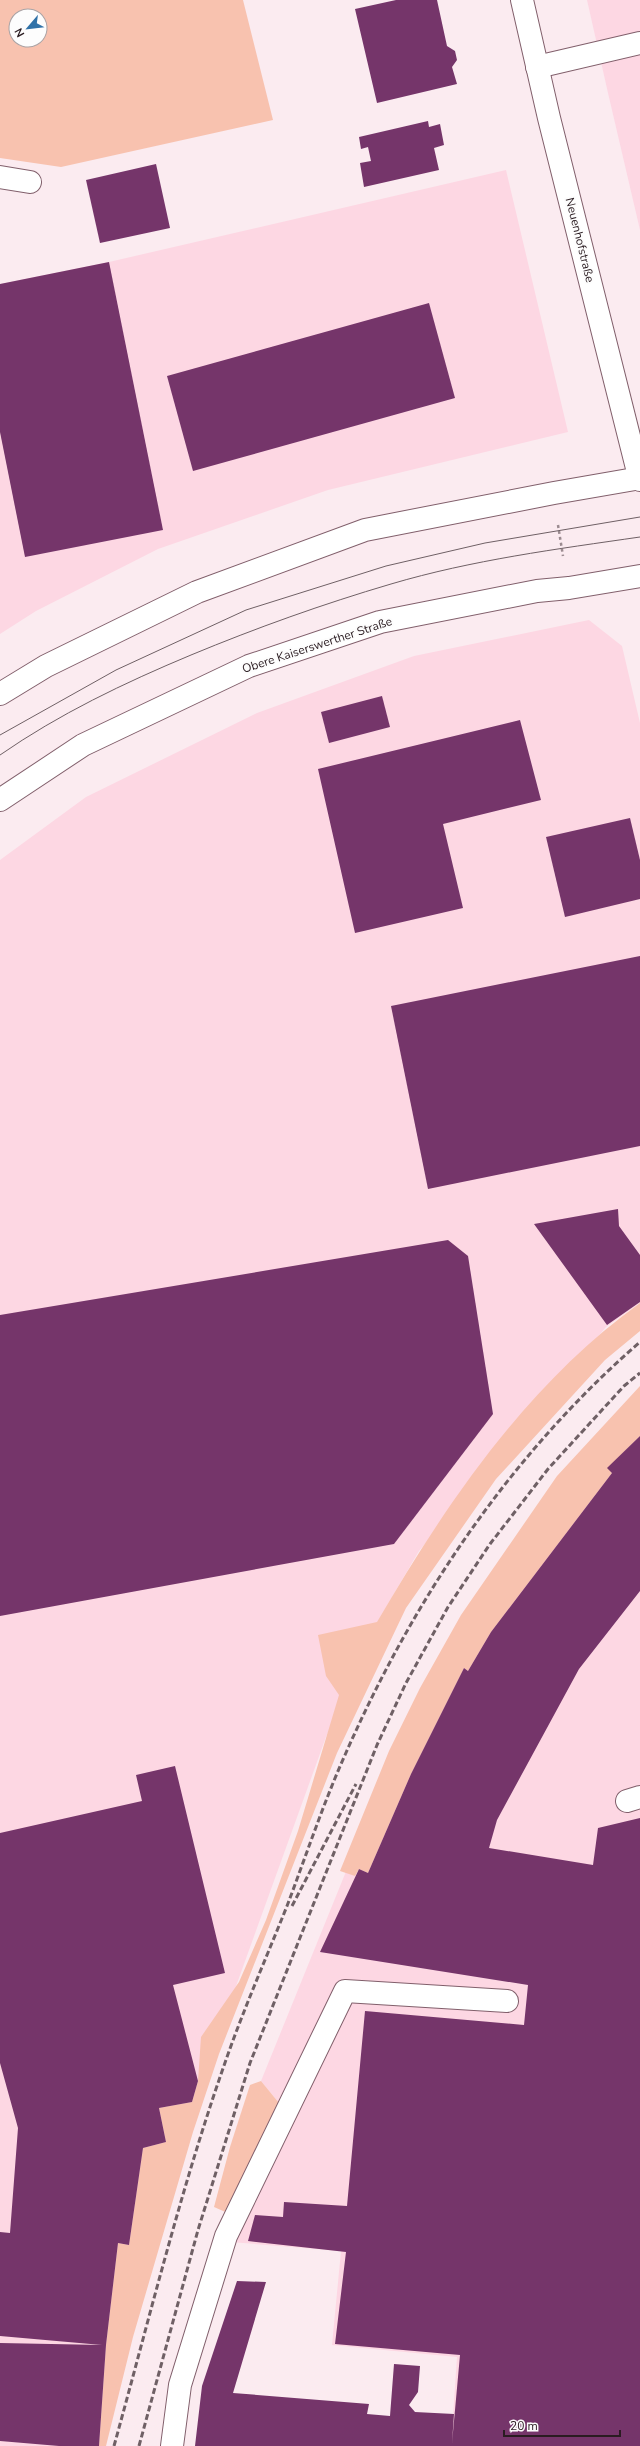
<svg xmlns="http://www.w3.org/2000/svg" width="640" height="2446" font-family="'Nunito Sans',sans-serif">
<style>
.built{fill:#fdd7e3}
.green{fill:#f8c2af;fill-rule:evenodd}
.building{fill:#75356a}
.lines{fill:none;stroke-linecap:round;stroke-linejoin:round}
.minor-casing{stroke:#815f6b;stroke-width:24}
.path{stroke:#9b8b90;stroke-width:2.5;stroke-dasharray:3 3;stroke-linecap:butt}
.minor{stroke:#fff;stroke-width:22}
.tram{stroke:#6f6065;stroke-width:1}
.rail{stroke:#6f6065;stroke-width:3;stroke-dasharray:6 3;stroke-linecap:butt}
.labels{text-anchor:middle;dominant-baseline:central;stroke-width:4;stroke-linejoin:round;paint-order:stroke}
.street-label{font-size:12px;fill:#2a1c21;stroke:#fdfdfd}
</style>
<rect width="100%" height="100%" fill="#fbebf0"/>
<g class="built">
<path d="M587 0H640V230L608 93Z"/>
<path d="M506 170 568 432 328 490 158 549 36 611 0 634V284L109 262Z"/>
<path d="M589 620 622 646 640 723V1303L606 1327 419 1551 368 1638 326 1737 231 2000 198 2081 101 2446H0V860L86 797 257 713 414 656Z"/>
<path d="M640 1425V2446H451L457 2357 332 2345 341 2251 218 2241 279 2103 261 2081 347 1869 361 1873 425 1714Z"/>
</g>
<g class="green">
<path d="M0 0H243L273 120 61 167 0 158ZM16 16H40V40H16Z"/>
<path d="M640 1303V1331L605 1360 496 1479 406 1608 337 1753 219 2054 193 2132 133 2337 106 2446H99L106 2345 118 2243 129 2245 143 2148 166 2142 159 2108 192 2102 198 2081 201 2037 239 1982 266 1920 298 1831 339 1695 326 1676 318 1635 377 1622C446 1504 527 1384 640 1303Z"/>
<path d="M640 1386V1436L608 1468 612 1473 491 1632 468 1671 464 1668 411 1774 368 1873 359 1869 355 1876 340 1871 389 1751 420 1688 461 1615 557 1476Z"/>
<path d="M261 2081 279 2103 230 2214 214 2207 230 2147 250 2085Z"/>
</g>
<g class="building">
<path d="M396 0H437L447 46 455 51 457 60 452 67 457 84 377 103 355 9Z"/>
<path d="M428 121 429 127 440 124 444 145 434 148 439 170 364 187 360 163 371 161 368 147 361 149 359 137Z"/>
<path d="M156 164 170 228 100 243 86 180Z"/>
<path d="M109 262 163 530 25 557 0 432V284Z"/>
<path d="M429 303 455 398 193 471 167 376Z"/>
<path d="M382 696 390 727 329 743 321 712Z"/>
<path d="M520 720 541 800 443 824 463 908 355 933 318 769Z"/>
<path d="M630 818 640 860V899L565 917 546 837Z"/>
<path d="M640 956V1146L428 1189 391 1006Z"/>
<path d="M618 1209 619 1226 640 1255V1302L607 1325 534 1224Z"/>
<path d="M448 1240 468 1256 493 1414 394 1544 0 1616V1315Z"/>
<path d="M640 1436V1591L579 1669 497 1820 489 1848 593 1865 598 1828 640 1818V2446H195L202 2386 237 2281 266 2282 233 2393 369 2404 367 2414 390 2416 394 2364 420 2366 418 2392 409 2405 415 2412 454 2414 452 2443 460 2355 335 2344 346 2252 248 2241 255 2215 283 2217 284 2202 347 2206 365 2011 524 2025 528 1985 320 1952 359 1869 368 1873 411 1774 464 1668 468 1671 491 1632 612 1473 607 1468Z"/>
<path d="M175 1766 225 1973 173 1985 198 2081 192 2102 159 2108 166 2142 143 2148 129 2245 118 2243 106 2345 99 2446H59L0 2441V2343L102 2345 0 2336V2232L10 2233 18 2128 0 2063V1833L142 1801 136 1775Z"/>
</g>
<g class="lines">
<defs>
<g id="minor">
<path d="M522 0 549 118 640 480"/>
<path d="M537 67 640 43"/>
<path d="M0 177 30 182"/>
<path d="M0 694 46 666 197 592 365 530 554 493 640 478"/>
<path d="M0 800 83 745 249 666 380 622 537 591 569 588 640 576"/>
<path d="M627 1801 640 1797"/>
<path d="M172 2446 180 2385 226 2236 345 1991 507 2001"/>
</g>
</defs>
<use href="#minor" class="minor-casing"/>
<path class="path" d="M558 525 563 556"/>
<use href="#minor" class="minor"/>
<g class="tram">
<path d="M0 735 116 670 246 610 386 566 485 543 640 517"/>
<path d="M0 755C59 714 124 683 191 655 256 628 323 604 391 584 472 560 557 549 640 537"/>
</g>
<g class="rail">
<path d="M292 1906 356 1784"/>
<path d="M114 2446C150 2316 182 2184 227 2057 245 2006 267 1956 287 1906 306 1856 323 1804 345 1755 414 1598 510 1455 640 1342"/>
<path d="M139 2446 198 2230 250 2063 377 1745 406 1683 448 1607 490 1544 548 1469 624 1386 640 1373"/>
</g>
</g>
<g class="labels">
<g class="street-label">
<text transform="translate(580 240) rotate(76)">Neuenhofstraße</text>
<text transform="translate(317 645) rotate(-18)">Obere Kaiserswerther Straße</text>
</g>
</g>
<g transform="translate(28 28) rotate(242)"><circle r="19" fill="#fdfdfd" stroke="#a9a3a5"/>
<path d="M0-3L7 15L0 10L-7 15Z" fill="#3072a8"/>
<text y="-6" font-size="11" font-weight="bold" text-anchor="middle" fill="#2a1c21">N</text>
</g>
<path d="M504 2430v6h116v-6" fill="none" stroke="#2a1c21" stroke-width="2"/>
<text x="510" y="2430" font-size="12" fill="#2a1c21" stroke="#fdfdfd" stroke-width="3" paint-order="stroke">20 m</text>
</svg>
